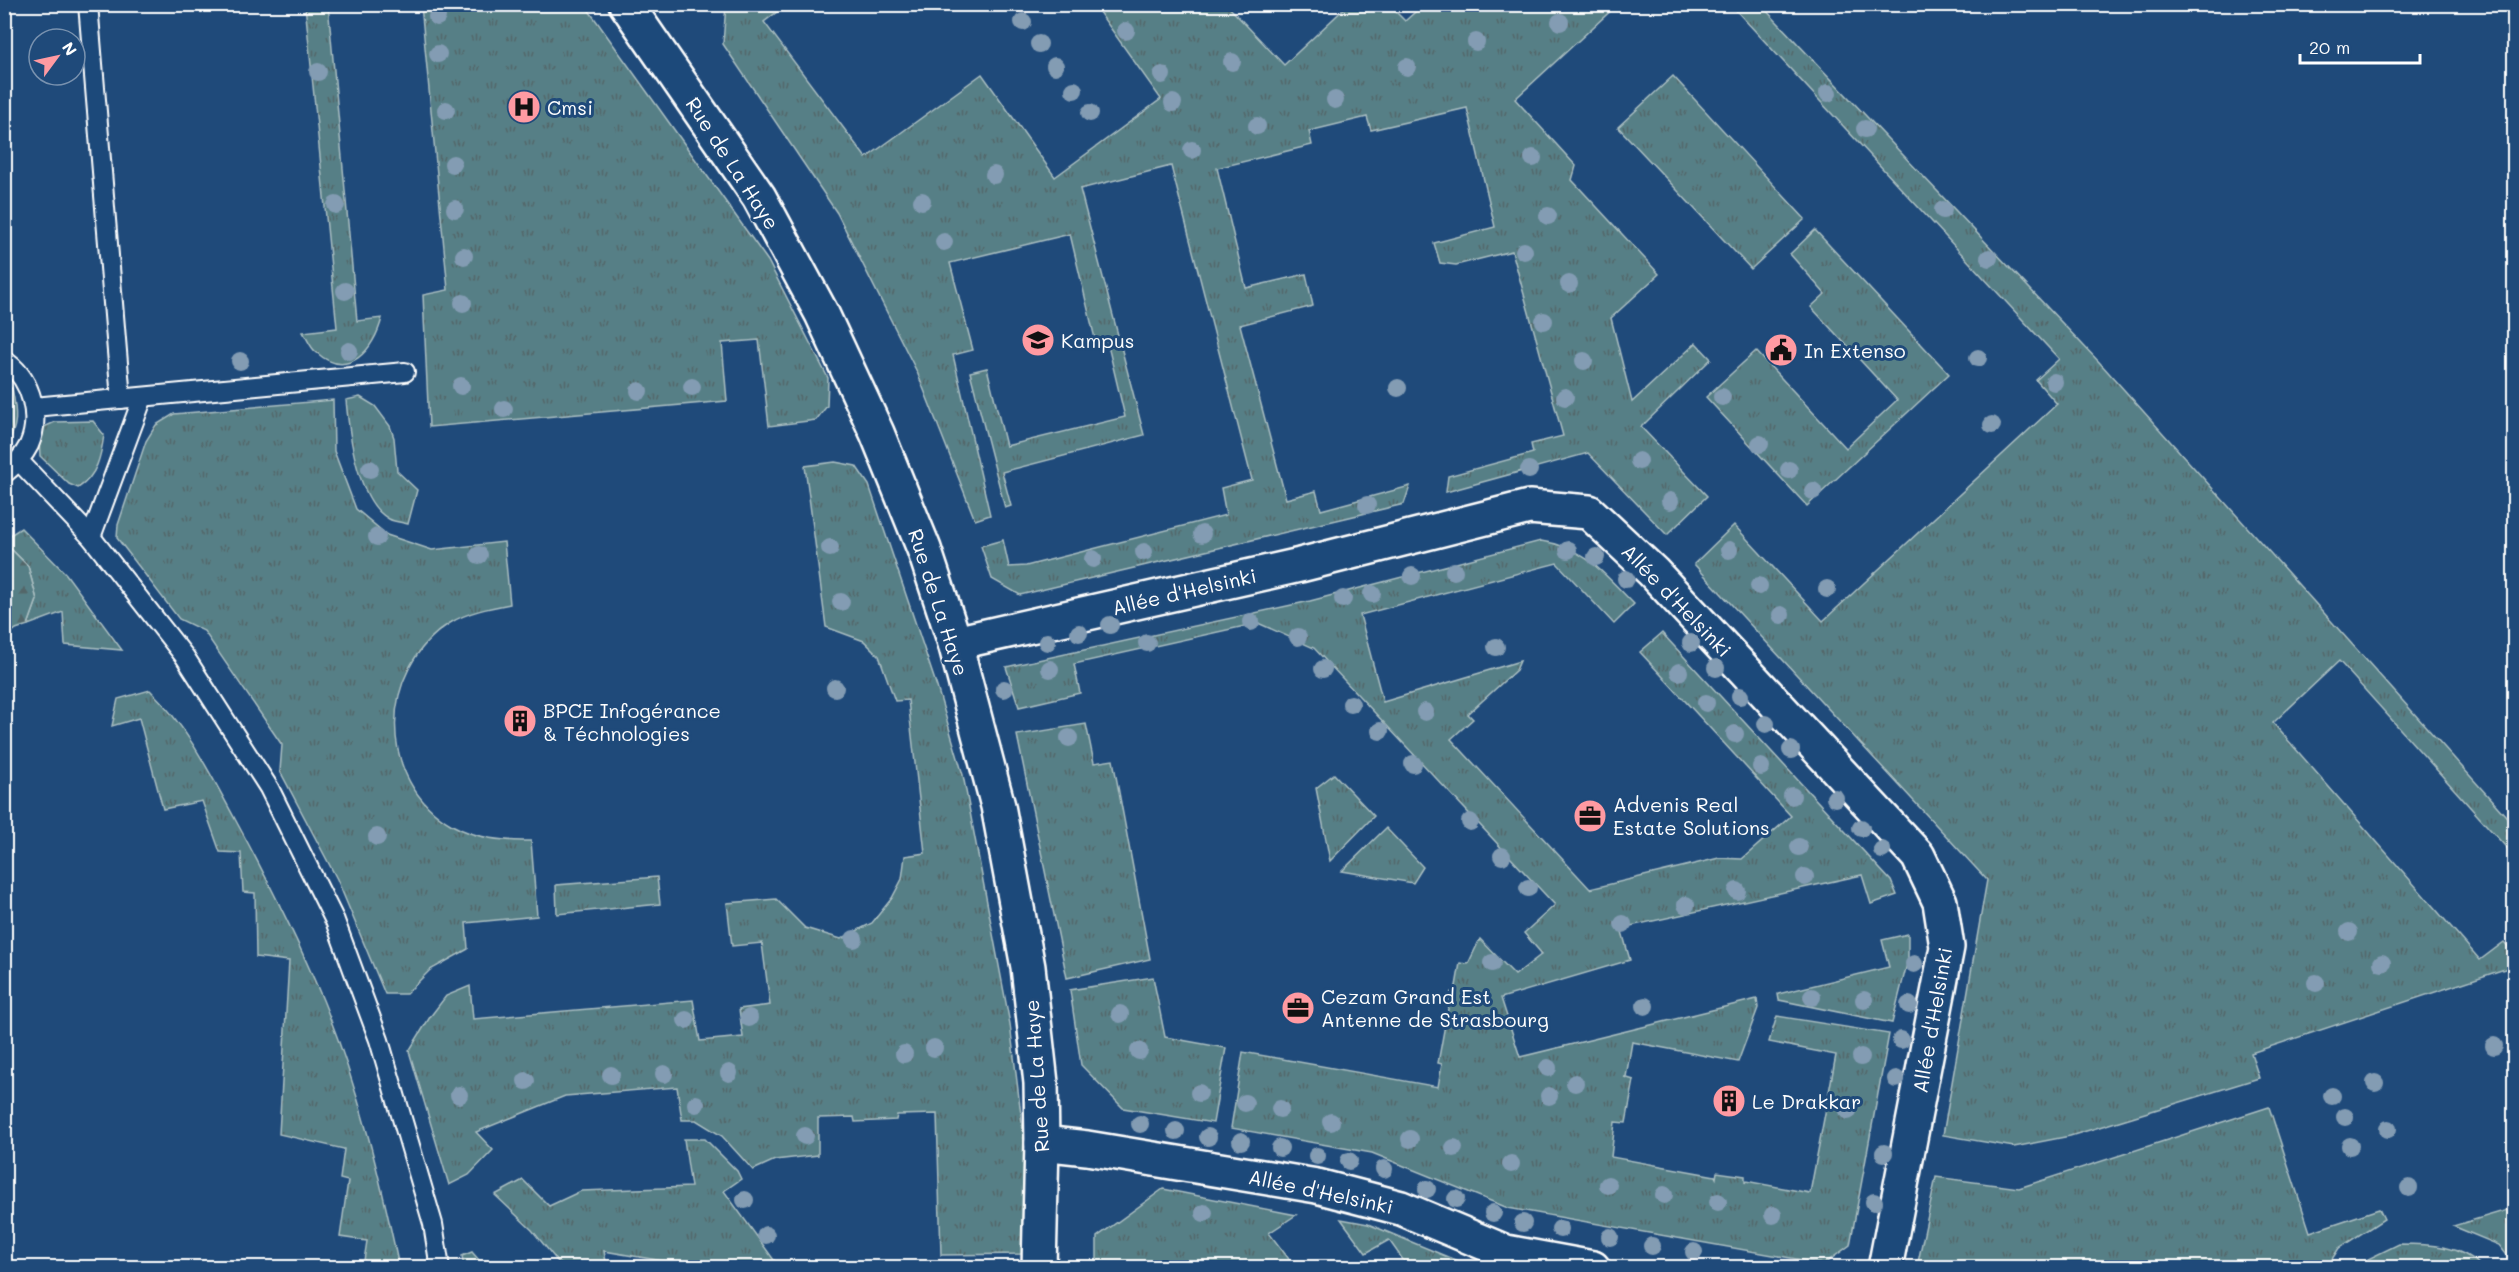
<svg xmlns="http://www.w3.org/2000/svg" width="2519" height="1272" font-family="Mali,sans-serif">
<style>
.grass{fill:url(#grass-tufts);stroke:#abbfc2;stroke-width:1.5}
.forest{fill:url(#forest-firs);stroke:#abbfc2;stroke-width:1.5}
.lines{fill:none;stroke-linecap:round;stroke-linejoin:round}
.service-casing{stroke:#fff;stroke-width:22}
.minor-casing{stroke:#fff;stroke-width:38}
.service{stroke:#1f4a7a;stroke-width:18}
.minor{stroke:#1f4a7a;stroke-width:33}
.tree{fill:#839cb3}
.labels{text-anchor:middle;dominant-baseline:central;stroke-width:6;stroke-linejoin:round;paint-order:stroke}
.poi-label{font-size:20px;fill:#fff;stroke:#1f4a7a;text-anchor:start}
.street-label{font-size:20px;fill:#fff;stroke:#1f4a7a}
</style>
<defs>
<pattern id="grass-tufts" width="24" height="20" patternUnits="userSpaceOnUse" patternTransform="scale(1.5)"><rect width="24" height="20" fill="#577f86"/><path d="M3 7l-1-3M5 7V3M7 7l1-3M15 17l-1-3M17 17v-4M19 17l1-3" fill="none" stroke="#526669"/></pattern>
<pattern id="forest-firs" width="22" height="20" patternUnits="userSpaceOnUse" patternTransform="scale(1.5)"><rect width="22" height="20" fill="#577f86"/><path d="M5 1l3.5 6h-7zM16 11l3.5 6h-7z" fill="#526669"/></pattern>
</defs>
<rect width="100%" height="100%" fill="#1f4a7a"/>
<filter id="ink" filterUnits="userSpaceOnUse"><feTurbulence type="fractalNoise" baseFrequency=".0167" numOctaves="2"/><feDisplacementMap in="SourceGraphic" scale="12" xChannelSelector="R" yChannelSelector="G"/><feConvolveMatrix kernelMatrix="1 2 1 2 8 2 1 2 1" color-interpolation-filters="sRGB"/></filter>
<g filter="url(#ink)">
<g class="grass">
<path d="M305 5H328L357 321 382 318C374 350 348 381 316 352 310 347 307 338 303 332L337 328Z"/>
<path d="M421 5H585L768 261 828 378 827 406 816 420 769 426 759 340 722 343 727 401 429 427 423 295 448 290Z"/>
<path d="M726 5H780L782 8 764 22 866 158 982 74 1055 177 1161 99 1094 5H1227L1284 65 1348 5H1389L1405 21 1423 5H1617L1515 99 1576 166 1572 180 1659 274 1611 318 1632 402 1696 343 1711 359 1641 427 1707 496 1667 535 1588 453 1446 492 1448 476 1533 453 1531 444 1563 436 1512 251 1456 265 1440 263 1434 243 1495 227 1467 108 1371 130 1367 117 1309 131 1312 145 1217 168 1246 288 1306 274 1313 306 1240 325 1286 499 1316 491 1321 510 1410 486 1404 504 1020 595 992 579 981 546 1003 540 1009 567 1026 566 1226 515 1221 488 1252 480 1171 166 1080 189 1144 435 1002 472 1011 506 1005 508 970 372 987 368 1006 446 1125 417 1107 341 1096 343 1070 234 950 263 973 350 953 355 990 515 975 520 917 372 837 213 723 44Z"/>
<path d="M1731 5H1761L2100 363 2514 825V856L2339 661 2273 723 2480 960 2504 942 2514 953V966L2251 1053 2259 1078 2070 1136 2014 1147 1943 1135 1987 880 1694 564 1734 525 1823 621 2057 404 2036 380 2059 359Z"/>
<path d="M1673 76 1805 219 1751 269 1618 127Z"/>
<path d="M1815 230 1949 374 1807 506 1706 397 1756 351 1846 448 1897 400 1811 307 1825 294 1790 254Z"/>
<path d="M12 388C17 413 19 426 5 448V389Z"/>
<path d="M360 397 375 406 390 426 394 438 397 471 417 490 408 524C402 522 394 522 389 519 357 502 349 433 346 400Z"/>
<path d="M333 400 334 451 356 509 387 535 432 550 504 542 510 604C489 608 468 612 450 623 378 669 376 781 452 825 477 839 503 841 531 841L537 916 466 923 468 949 430 970 406 994H385L337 879 280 771 282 745 204 631 179 619 117 538 118 525 146 441 156 425 174 414Z"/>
<path d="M93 421 104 435C101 456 97 476 78 488L69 484 40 456 39 439 44 427 55 422Z"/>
<path d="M835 462 856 466 869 485 937 687 963 775 1010 1024 1027 1164 1023 1254 941 1255 937 1114 897 1115 896 1120 855 1122 854 1117 818 1118V1155L775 1160 753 1170 722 1136 696 1120H682L677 1087 565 1096 476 1132 493 1150 469 1175 449 1185 409 1051 430 1017 446 996 470 986 473 1019 693 1000 700 1041 743 1037 739 1009 770 1005 762 943 732 946 727 903 776 899 805 928 841 939 872 923 892 898 902 879 905 856 925 853 908 700 895 701 879 656 864 641 826 627 805 466Z"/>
<path d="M21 528 66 574 122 650 65 645 63 612 28 625 37 600 28 566 5 543 4 539Z"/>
<path d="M1541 541C1585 547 1604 574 1634 604L1614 624 1557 563 1360 615 1383 702 1520 661 1516 670 1468 714 1473 719 1451 739 1590 889 1719 858 1742 859 1791 816 1640 652 1662 633 1891 881 1897 895 1871 904 1862 875 1621 928 1630 960 1501 998 1520 1057 1757 999 1758 1008 1738 1062 1632 1042 1626 1077H1624L1634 1080 1626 1123 1615 1122 1611 1157 1715 1176 1716 1178 1717 1172 1745 1176V1183L1746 1181 1810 1193 1836 1055 1769 1042 1777 1016 1889 1034 1850 1245 1824 1264 1508 1208 1372 1153 1231 1128 1243 1052 1438 1087 1442 1064 1438 1063 1451 992H1455L1460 963 1468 964 1480 939 1515 975 1542 954 1524 933 1555 905 1314 648 1258 623 1074 664 1080 693 1019 707 1006 667 1310 601Z"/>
<path d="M150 690C187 726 211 775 235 819 267 878 297 938 323 1000 358 1086 380 1177 399 1267H363L367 1241 340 1237 348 1181 340 1179 344 1149 279 1134 289 961 256 957 255 893 243 892 241 853 220 852 202 801 163 809 139 718 112 726 118 699Z"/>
<path d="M1086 724 1094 763 1113 760 1150 959 1067 978 1017 735Z"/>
<path d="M1334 774 1374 816 1330 861 1316 788Z"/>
<path d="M1386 828 1423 867 1413 883 1342 871Z"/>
<path d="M657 877 660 904 557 914 556 885Z"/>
<path d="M1908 934V960L1892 1023 1779 1000 1778 994 1889 967 1882 940Z"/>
<path d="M1153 977 1165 1037 1226 1048 1213 1123 1123 1108 1081 1065 1070 990Z"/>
<path d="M2269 1107 2310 1232 2379 1209 2384 1219 2339 1248 2327 1267H1917L1936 1177 2019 1188Z"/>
<path d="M684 1139H705L737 1171 741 1179 724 1191 779 1267H698L604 1251 607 1267H566L558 1262 532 1230 495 1195 523 1180 549 1206 581 1191 691 1187Z"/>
<path d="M1163 1189 1296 1215 1269 1233 1295 1267H1097V1237Z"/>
<path d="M2514 1208V1257L2510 1259 2499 1245 2453 1226Z"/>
<path d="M1341 1219 1368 1224 1472 1267H1408L1389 1240 1366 1253Z"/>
<path d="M2399 1244C2428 1244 2461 1245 2482 1267H2361L2368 1259Z"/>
<path d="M472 1252 485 1267H464L462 1256Z"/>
</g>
<path class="forest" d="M5 543 28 566 37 600 28 625 16 629 5 638Z"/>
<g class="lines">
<defs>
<g id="service">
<path d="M88 4 121 399"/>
<path d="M34 407 405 372"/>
<path d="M19 461 91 537 185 657 269 788 335 921 379 1040 433 1224 440 1268"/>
<path d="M4 474C14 466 23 457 29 445 41 418 32 381 8 363"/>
<path d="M91 537 143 397"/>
</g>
<g id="minor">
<path d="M626 4 759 197 822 314 877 433 924 549 955 643 998 806 1028 967 1041 1083 1042 1143 1039 1268"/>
<path d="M955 643 1300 565 1529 507 1589 512 1653 572 1918 856 1940 902 1947 947 1885 1268"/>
<path d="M1042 1143 1087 1148 1317 1186 1401 1208 1506 1252 1593 1268"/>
</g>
</defs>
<use href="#service" class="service-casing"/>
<use href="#minor" class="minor-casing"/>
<use href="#service" class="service"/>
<use href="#minor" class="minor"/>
</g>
<g class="tree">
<circle cx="437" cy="17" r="9"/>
<circle cx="1023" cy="22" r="9"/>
<circle cx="1560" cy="22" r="9"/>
<circle cx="1126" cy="31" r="9"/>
<circle cx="1476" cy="42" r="9"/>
<circle cx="1039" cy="44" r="9"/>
<circle cx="438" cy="54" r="9"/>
<circle cx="1232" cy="62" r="9"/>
<circle cx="1055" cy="66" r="9"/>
<circle cx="1407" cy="67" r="9"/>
<circle cx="318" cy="72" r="9"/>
<circle cx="1162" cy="75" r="9"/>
<circle cx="1074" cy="90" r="9"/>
<circle cx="1828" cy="93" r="9"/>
<circle cx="1335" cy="100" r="9"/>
<circle cx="1173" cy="103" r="9"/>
<circle cx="446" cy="110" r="9"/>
<circle cx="1090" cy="113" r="9"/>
<circle cx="1257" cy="126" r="9"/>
<circle cx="1865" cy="129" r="9"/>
<circle cx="1192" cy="150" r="9"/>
<circle cx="1533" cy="158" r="9"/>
<circle cx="453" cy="164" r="9"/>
<circle cx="994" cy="175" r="9"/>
<circle cx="922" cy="201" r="9"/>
<circle cx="336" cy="205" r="9"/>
<circle cx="455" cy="209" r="9"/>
<circle cx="1943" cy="210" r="9"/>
<circle cx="1548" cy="216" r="9"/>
<circle cx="944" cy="242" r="9"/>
<circle cx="1524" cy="251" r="9"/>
<circle cx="464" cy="256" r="9"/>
<circle cx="1989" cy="258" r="9"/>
<circle cx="1569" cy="284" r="9"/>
<circle cx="345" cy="291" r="9"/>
<circle cx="463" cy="303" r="9"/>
<circle cx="1544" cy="321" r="9"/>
<circle cx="349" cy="351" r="9"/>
<circle cx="1978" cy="358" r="9"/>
<circle cx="240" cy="361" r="9"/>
<circle cx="1584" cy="361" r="9"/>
<circle cx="2054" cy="382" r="9"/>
<circle cx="461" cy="386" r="9"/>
<circle cx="692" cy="387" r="9"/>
<circle cx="1398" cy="388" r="9"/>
<circle cx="639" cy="391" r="9"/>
<circle cx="1565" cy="397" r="9"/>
<circle cx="1722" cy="397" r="9"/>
<circle cx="504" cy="409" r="9"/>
<circle cx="1992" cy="425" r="9"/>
<circle cx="1760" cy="444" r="9"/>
<circle cx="1639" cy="461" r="9"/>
<circle cx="370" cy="469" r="9"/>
<circle cx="1529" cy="470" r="9"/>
<circle cx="1789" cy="470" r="9"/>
<circle cx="1813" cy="491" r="9"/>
<circle cx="1670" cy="501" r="9"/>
<circle cx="1367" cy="505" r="9"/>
<circle cx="1202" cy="534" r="9"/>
<circle cx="377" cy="537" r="9"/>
<circle cx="830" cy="548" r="9"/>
<circle cx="1568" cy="550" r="9"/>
<circle cx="1729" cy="550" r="9"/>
<circle cx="1144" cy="552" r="9"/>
<circle cx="479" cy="555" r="9"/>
<circle cx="1596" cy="557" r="9"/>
<circle cx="1093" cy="559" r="9"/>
<circle cx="1454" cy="571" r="9"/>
<circle cx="1412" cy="576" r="9"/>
<circle cx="1626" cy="579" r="9"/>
<circle cx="1759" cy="586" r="9"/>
<circle cx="1827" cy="589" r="9"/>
<circle cx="1372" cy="594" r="9"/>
<circle cx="1343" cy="599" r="9"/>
<circle cx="841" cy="602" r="9"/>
<circle cx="1781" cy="615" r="9"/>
<circle cx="1251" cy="622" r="9"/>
<circle cx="1110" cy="625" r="9"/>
<circle cx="1079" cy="633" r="9"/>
<circle cx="1298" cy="637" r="9"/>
<circle cx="1047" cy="642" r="9"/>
<circle cx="1147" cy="643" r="9"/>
<circle cx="1691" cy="643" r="9"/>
<circle cx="1496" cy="647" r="9"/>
<circle cx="1716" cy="668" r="9"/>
<circle cx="1050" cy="669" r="9"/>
<circle cx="1323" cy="669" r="9"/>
<circle cx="1679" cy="672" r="9"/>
<circle cx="835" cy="688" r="9"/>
<circle cx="1004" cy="689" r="9"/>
<circle cx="1740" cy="696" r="9"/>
<circle cx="1706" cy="703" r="9"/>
<circle cx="1351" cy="704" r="9"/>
<circle cx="1425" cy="712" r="9"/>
<circle cx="1766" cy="724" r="9"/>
<circle cx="1380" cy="731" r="9"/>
<circle cx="1735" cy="734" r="9"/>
<circle cx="1069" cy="738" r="9"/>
<circle cx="1791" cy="750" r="9"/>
<circle cx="1413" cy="764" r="9"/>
<circle cx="1761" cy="767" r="9"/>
<circle cx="1792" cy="796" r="9"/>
<circle cx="1835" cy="798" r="9"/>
<circle cx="1470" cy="822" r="9"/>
<circle cx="1861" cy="828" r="9"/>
<circle cx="377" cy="837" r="9"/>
<circle cx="1799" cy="847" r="9"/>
<circle cx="1882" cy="850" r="9"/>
<circle cx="1502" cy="856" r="9"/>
<circle cx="1805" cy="877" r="9"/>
<circle cx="1528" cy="888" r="9"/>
<circle cx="1737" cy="891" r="9"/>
<circle cx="1686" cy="905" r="9"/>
<circle cx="1623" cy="924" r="9"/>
<circle cx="2349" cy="932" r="9"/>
<circle cx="854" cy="939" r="9"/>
<circle cx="1492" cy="963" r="9"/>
<circle cx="2382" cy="963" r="9"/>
<circle cx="1914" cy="964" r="9"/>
<circle cx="2316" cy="983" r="9"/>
<circle cx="1812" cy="997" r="9"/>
<circle cx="1864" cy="1000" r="9"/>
<circle cx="1909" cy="1005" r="9"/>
<circle cx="1645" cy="1006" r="9"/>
<circle cx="1120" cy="1014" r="9"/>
<circle cx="749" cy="1018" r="9"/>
<circle cx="686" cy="1020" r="9"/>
<circle cx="1901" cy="1040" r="9"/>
<circle cx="2494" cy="1046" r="9"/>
<circle cx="934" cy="1048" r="9"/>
<circle cx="1139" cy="1051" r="9"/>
<circle cx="904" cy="1054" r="9"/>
<circle cx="1861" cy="1057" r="9"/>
<circle cx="1548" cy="1068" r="9"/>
<circle cx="729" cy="1073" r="9"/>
<circle cx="664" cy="1074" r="9"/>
<circle cx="611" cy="1075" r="9"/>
<circle cx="1896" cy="1079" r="9"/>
<circle cx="526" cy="1081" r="9"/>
<circle cx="1575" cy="1083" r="9"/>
<circle cx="2375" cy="1083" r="9"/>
<circle cx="1199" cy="1093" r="9"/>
<circle cx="459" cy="1095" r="9"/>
<circle cx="1549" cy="1096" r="9"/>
<circle cx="2332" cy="1096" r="9"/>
<circle cx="1245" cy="1103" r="9"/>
<circle cx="696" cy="1104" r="9"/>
<circle cx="1280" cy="1109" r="9"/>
<circle cx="1848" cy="1111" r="9"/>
<circle cx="2345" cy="1117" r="9"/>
<circle cx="1331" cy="1122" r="9"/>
<circle cx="1140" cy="1124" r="9"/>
<circle cx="2388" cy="1129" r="9"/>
<circle cx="1176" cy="1131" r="9"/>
<circle cx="805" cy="1136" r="9"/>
<circle cx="1208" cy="1137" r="9"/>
<circle cx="1410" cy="1139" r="9"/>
<circle cx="1241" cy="1141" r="9"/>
<circle cx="2350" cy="1146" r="9"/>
<circle cx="1280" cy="1148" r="9"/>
<circle cx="1454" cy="1148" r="9"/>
<circle cx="1884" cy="1153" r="9"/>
<circle cx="1317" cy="1156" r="9"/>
<circle cx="1349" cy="1161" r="9"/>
<circle cx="1511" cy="1164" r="9"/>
<circle cx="1384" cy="1169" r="9"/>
<circle cx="1608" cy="1185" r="9"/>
<circle cx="2409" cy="1188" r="9"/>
<circle cx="1427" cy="1189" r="9"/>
<circle cx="1664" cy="1195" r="9"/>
<circle cx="1456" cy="1199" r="9"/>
<circle cx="745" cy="1200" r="9"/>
<circle cx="1718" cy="1202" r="9"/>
<circle cx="1874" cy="1202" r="9"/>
<circle cx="1204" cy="1213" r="9"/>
<circle cx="1493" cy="1213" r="9"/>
<circle cx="1773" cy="1215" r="9"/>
<circle cx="1523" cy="1223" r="9"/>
<circle cx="1560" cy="1229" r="9"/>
<circle cx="766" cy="1235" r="9"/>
<circle cx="1610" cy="1237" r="9"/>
<circle cx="1652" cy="1246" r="9"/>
<circle cx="1694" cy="1252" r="9"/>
</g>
</g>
<defs>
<symbol id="hospital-disc" viewBox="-11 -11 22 22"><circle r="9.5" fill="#ff9aa2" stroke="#1f4a7a"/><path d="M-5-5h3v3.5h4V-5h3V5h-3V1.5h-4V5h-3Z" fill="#111"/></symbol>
<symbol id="university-disc" viewBox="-11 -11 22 22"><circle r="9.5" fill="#ff9aa2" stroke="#1f4a7a"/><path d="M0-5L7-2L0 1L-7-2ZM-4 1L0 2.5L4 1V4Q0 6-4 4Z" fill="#111"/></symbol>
<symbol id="civic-disc" viewBox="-11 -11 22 22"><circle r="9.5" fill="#ff9aa2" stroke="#1f4a7a"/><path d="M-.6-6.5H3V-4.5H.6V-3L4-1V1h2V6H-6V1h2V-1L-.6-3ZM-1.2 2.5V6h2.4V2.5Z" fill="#111"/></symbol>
<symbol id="building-disc" viewBox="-11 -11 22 22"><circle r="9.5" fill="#ff9aa2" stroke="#1f4a7a"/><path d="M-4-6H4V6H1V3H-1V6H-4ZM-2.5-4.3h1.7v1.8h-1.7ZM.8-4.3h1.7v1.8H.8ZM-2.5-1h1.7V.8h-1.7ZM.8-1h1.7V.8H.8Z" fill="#111"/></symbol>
<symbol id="office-disc" viewBox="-11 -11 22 22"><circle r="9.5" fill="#ff9aa2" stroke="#1f4a7a"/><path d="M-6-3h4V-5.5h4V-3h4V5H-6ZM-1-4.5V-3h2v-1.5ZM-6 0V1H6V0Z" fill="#111"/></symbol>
</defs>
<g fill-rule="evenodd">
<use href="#hospital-disc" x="505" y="88" width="38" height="38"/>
<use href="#university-disc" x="1019" y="321" width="38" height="38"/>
<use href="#civic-disc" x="1762" y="331" width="38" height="38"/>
<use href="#building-disc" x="501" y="702" width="38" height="38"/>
<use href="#office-disc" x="1571" y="797" width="38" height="38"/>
<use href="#office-disc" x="1279" y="989" width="38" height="38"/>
<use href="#building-disc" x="1710" y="1082" width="38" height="38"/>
</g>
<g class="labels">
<g class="poi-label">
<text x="547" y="107">Cmsi</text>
<text x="1061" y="340">Kampus</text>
<text x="1804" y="350">In Extenso</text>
<text x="543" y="710">BPCE Infogérance<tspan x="543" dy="23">&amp; Téchnologies</tspan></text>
<text x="1613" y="804">Advenis Real<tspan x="1613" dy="23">Estate Solutions</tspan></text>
<text x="1321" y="996">Cezam Grand Est<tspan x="1321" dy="23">Antenne de Strasbourg</tspan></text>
<text x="1752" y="1101">Le Drakkar</text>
</g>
<g class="street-label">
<text transform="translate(733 163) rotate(57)">Rue de La Haye</text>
<text transform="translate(1184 591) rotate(-13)">Allée d'Helsinki</text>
<text transform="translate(1677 600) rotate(46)">Allée d'Helsinki</text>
<text transform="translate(939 602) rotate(72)">Rue de La Haye</text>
<text transform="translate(1932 1020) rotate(-80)">Allée d'Helsinki</text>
<text transform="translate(1036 1076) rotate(-94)">Rue de La Haye</text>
<text transform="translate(1321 1191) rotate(12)">Allée d'Helsinki</text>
</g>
</g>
<rect width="2519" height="1272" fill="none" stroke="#1f4a7a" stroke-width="24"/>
<rect x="12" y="12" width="2495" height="1248" fill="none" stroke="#fff" stroke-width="2" filter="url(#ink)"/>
<g transform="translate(57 57) rotate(57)"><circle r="28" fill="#1f4a7a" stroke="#7992af" stroke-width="1.5"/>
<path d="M0-4.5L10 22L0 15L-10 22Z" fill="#ff9aa2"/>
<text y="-9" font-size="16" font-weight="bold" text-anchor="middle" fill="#ffffff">N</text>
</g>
<path d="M2300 54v9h120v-9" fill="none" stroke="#ffffff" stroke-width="3"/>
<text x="2309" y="54" font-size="18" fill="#ffffff" stroke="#1f4a7a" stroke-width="4.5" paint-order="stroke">20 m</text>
</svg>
